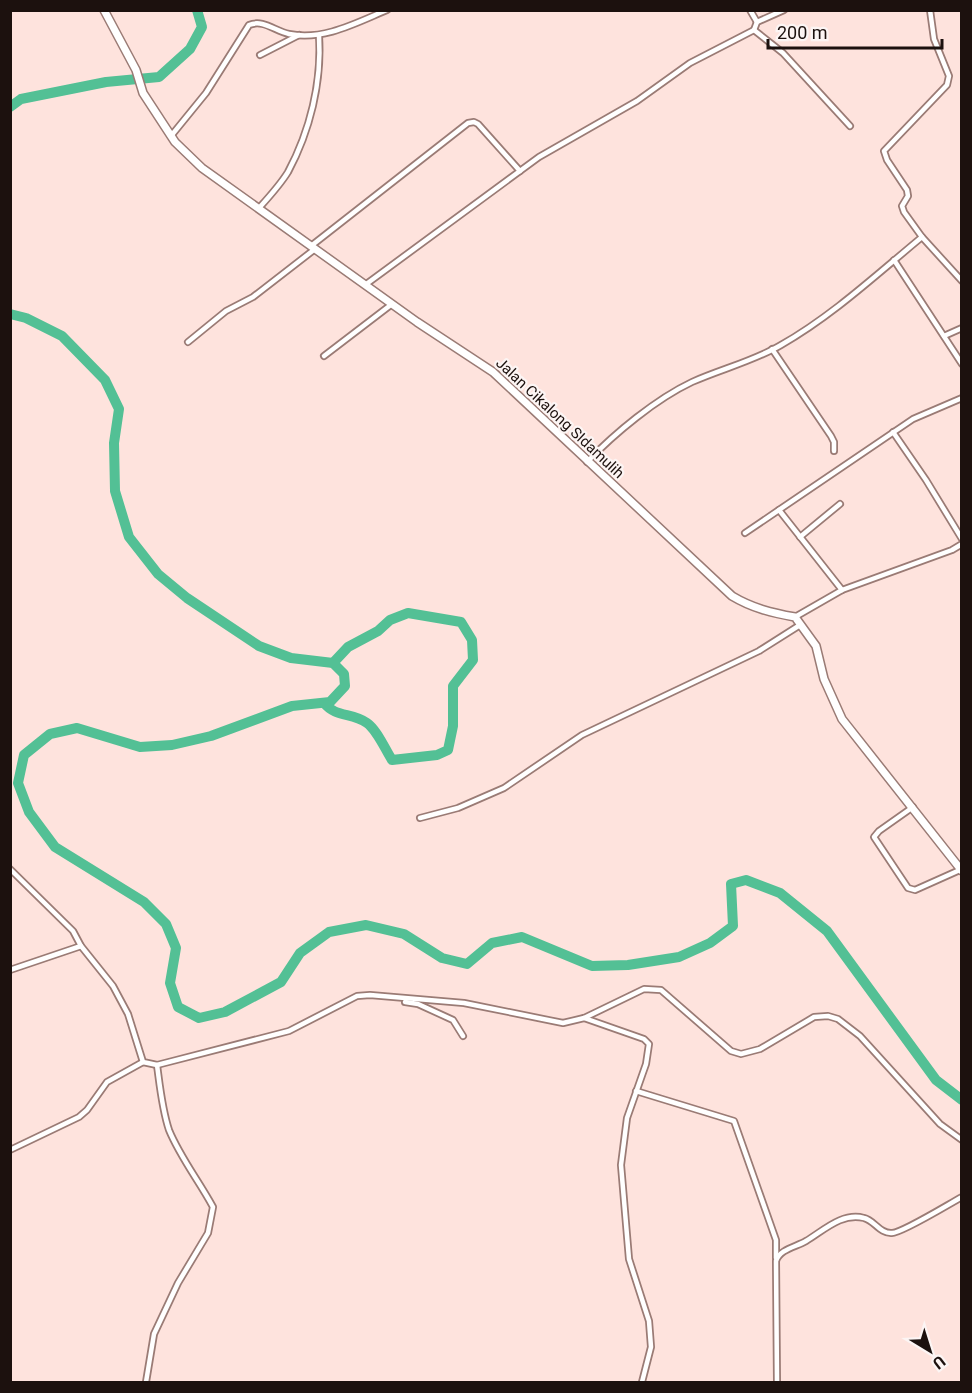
<svg xmlns="http://www.w3.org/2000/svg" width="972" height="1393" font-family="Roboto,sans-serif">
<style>
.lines{fill:none;stroke-linecap:round;stroke-linejoin:round}
.river{stroke:#53c095;stroke-width:10}
.street-casing{stroke:#9a7b75;stroke-width:8}
.secondary-casing{stroke:#9a7b75;stroke-width:10}
.street{stroke:#fff;stroke-width:4.5}
.secondary{stroke:#fff;stroke-width:7}
.labels{text-anchor:middle;dominant-baseline:central;stroke-width:4.5;stroke-linejoin:round;paint-order:stroke}
.street-label{font-size:15px;fill:#1c110e;stroke:#fcf5f4}
</style>
<rect width="100%" height="100%" fill="#fee3dd"/>
<g class="lines">
<g class="river">
<path d="M10 107 21 99 106 82 159 77 190 49 202 27 197 10"/>
<path d="M10 314 26 318 62 336 105 380 119 409 114 443 115 491 129 537 158 574 187 598 259 646 291 658 333 663 344 674 345 686 330 702 292 706 211 736 172 745 140 747 77 728 50 734 24 755 18 783 29 812 55 847 144 902 166 924 176 948 170 983 178 1007 199 1018 225 1012 281 982 300 953 329 932 366 925 404 934 442 958 467 964 492 943 522 937 592 966 628 965 679 957 710 943 733 926 731 884 746 880 780 893 827 931 936 1080 962 1100"/>
<path d="M324 703C336 718 352 712 367 723 377 730 385 749 392 760L437 755 448 750 453 726V686L473 660 472 640 461 622 408 613 390 620 378 631 348 647 333 663"/>
</g>
<defs>
<g id="street">
<path d="M750 10 757 22"/>
<path d="M754 30 783 53 850 126"/>
<path d="M260 55 299 35"/>
<path d="M171 136 206 93 249 25C263 19 275 31 289 34 323 41 356 23 387 10"/>
<path d="M259 208C269 197 280 185 288 172 310 131 322 82 319 36"/>
<path d="M922 237 962 281"/>
<path d="M311 246 468 123 474 122 478 124 520 171"/>
<path d="M894 260 962 364"/>
<path d="M365 285 539 157 637 101 690 63 754 30 757 22 784 10"/>
<path d="M944 336 962 328"/>
<path d="M188 342 226 311 253 297 315 249"/>
<path d="M772 349 831 436 834 442V451"/>
<path d="M324 356 392 304"/>
<path d="M893 432 926 480 962 539"/>
<path d="M587 462C615 433 656 399 692 382 721 369 754 361 781 345 832 316 876 275 922 237L904 212 902 206 908 196 907 190 887 160 884 151 947 85 949 76 934 39 930 10"/>
<path d="M779 510 842 590"/>
<path d="M745 533 913 419 962 398"/>
<path d="M800 537 840 504"/>
<path d="M795 617 842 590 952 550 962 544"/>
<path d="M913 807 879 831 874 837 908 888 915 890 962 869"/>
<path d="M420 818 458 808 504 788 582 735 759 651 800 625"/>
<path d="M10 869 73 931 81 946 113 986 128 1014 143 1062 157 1065 289 1031 357 996 370 995 464 1003 563 1023 584 1018 644 989 661 990 731 1051 741 1054 760 1049 814 1017 828 1016 838 1019 860 1036 940 1124 962 1140"/>
<path d="M10 970 81 946"/>
<path d="M405 1002 418 1004 453 1020 463 1036"/>
<path d="M584 1018 644 1039 649 1044 646 1064 627 1118 621 1165 629 1259 649 1321 651 1347 642 1382"/>
<path d="M636 1091 734 1121 776 1240V1258"/>
<path d="M10 1150 79 1117 87 1110 107 1082 143 1062"/>
<path d="M146 1382 154 1334 178 1283 208 1233 213 1207C199 1181 180 1157 169 1130 162 1109 160 1087 157 1065"/>
<path d="M777 1382 776 1261C780 1249 796 1247 806 1241 823 1231 842 1212 864 1218 874 1220 880 1234 892 1233 902 1233 949 1204 962 1197"/>
</g>
<path id="secondary" d="M104 10 136 70 143 93 175 142 202 168 417 322 493 372 732 596C752 608 772 613 795 617L816 646 824 679 842 719 962 871"/>
</defs>
<use href="#street" class="street-casing"/>
<use href="#secondary" class="secondary-casing"/>
<use href="#street" class="street"/>
<use href="#secondary" class="secondary"/>
</g>
<g class="labels">
<g class="street-label">
<text transform="translate(560 418) rotate(43)">Jalan Cikalong SIdamulih</text>
</g>
</g>
<rect width="972" height="1393" fill="none" stroke="#1c110e" stroke-width="24"/>
<g transform="translate(930 1351) rotate(142)" stroke="#fcf5f4" stroke-width="4.5" paint-order="stroke">
<path d="M0-4.5L10 22L0 15L-10 22Z" fill="#1c110e"/>
<text y="-9" font-size="16" font-weight="bold" text-anchor="middle" fill="#1c110e">U</text>
</g>
<path d="M768 39v9h174v-9" fill="none" stroke="#1c110e" stroke-width="3"/>
<text x="777" y="39" font-size="18" fill="#1c110e" stroke="#fcf5f4" stroke-width="4.5" paint-order="stroke">200 m</text>
</svg>
